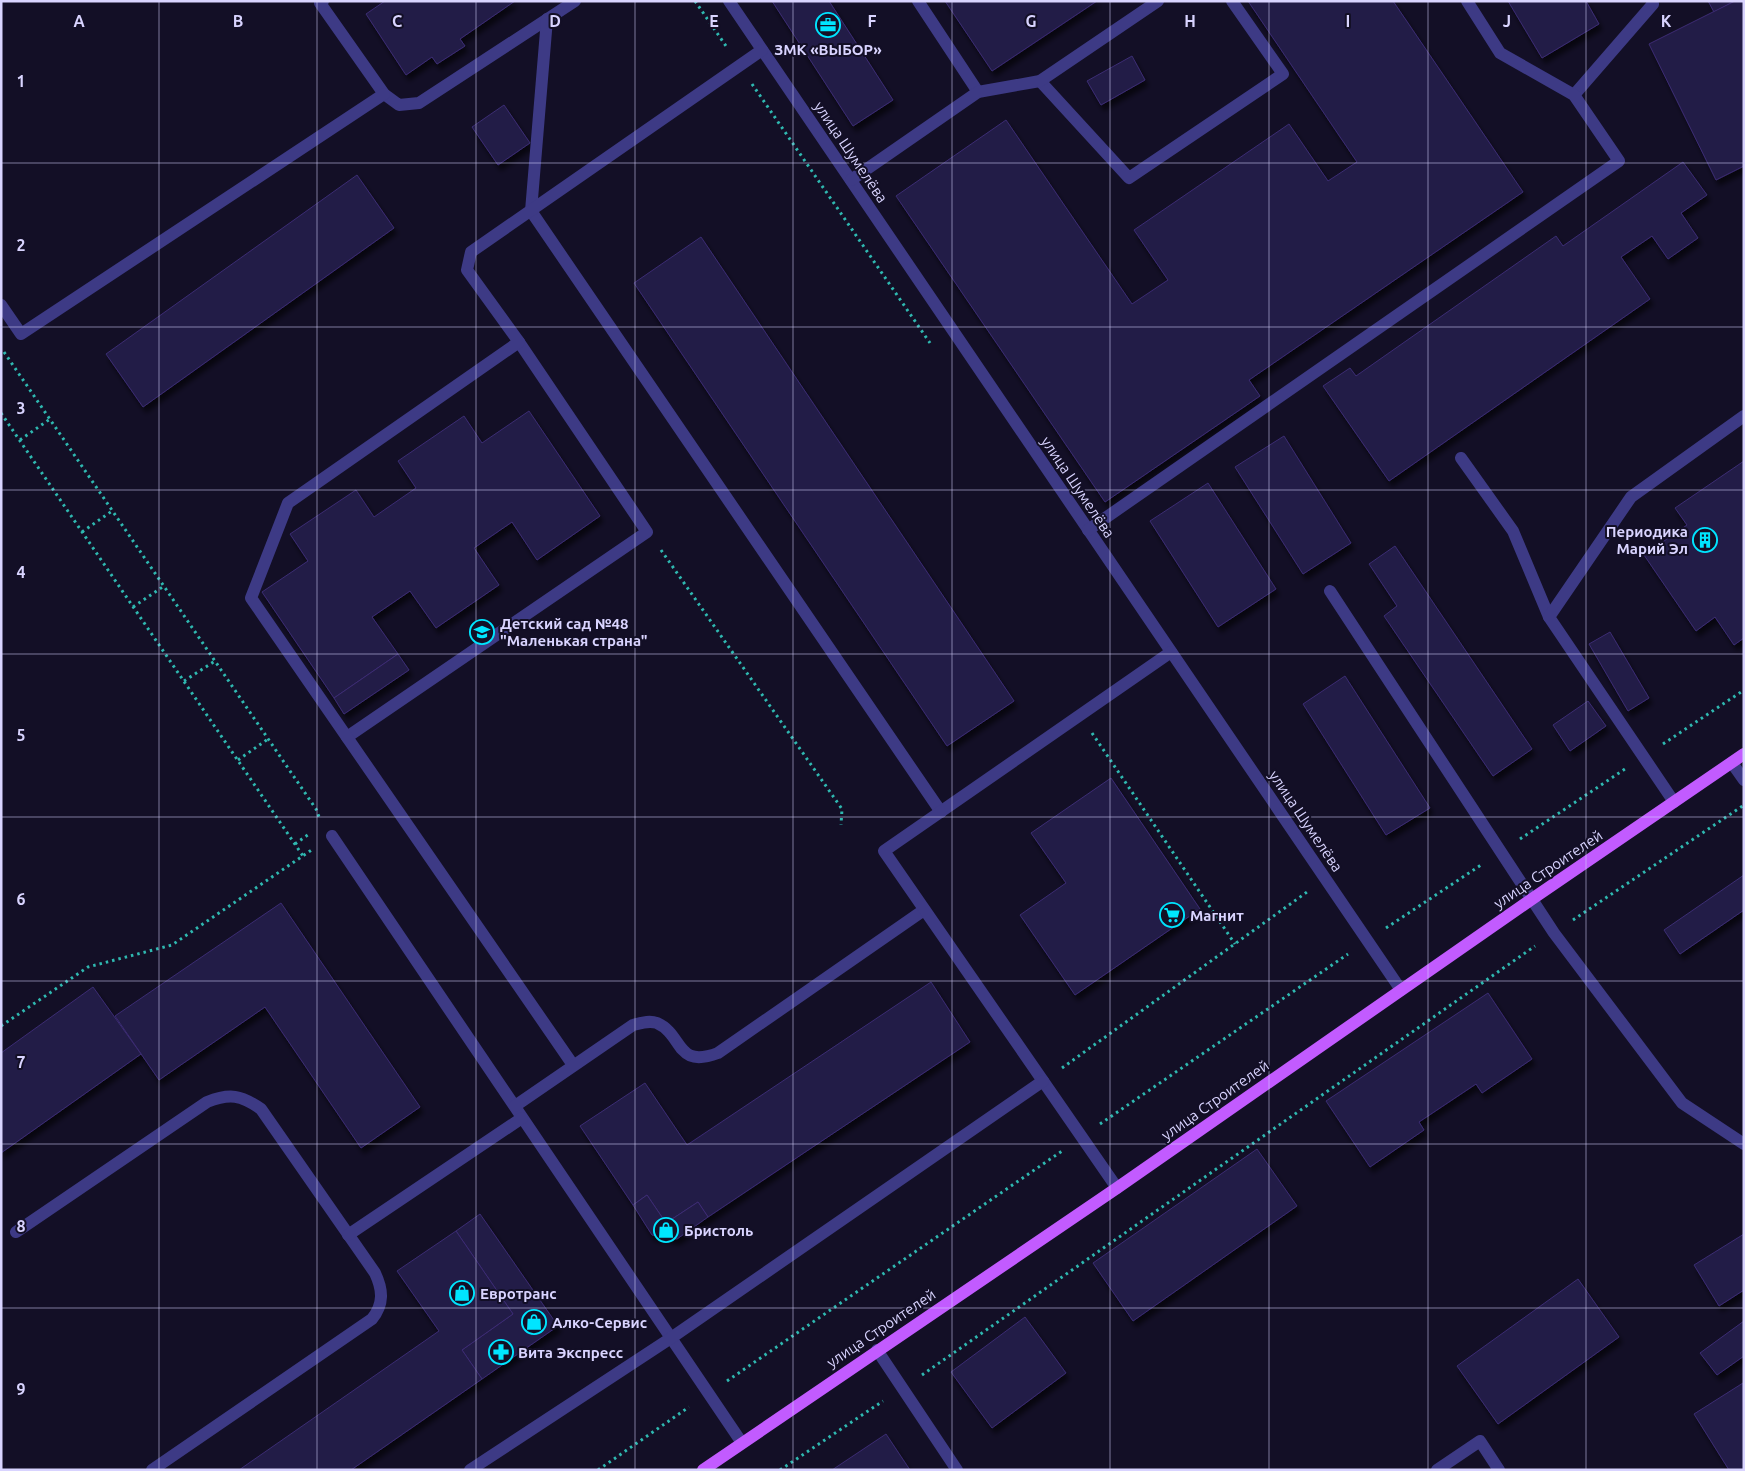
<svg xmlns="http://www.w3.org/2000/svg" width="1745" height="1471" font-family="Ubuntu,sans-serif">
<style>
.building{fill:#241b47;stroke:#3b2d73;filter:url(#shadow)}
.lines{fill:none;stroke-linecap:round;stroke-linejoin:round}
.path{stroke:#2fb8b0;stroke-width:3;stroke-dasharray:2.5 4;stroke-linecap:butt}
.minor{stroke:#3d3a85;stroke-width:12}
.major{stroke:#c25bff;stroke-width:12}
.grid{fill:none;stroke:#d9d4ff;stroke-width:1;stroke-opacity:0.55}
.labels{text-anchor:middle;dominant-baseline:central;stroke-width:4;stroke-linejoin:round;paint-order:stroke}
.poi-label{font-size:15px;font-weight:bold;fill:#d9d4ff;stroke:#130f26;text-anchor:start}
.street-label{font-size:15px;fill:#d9d4ff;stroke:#130f26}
.grid-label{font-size:16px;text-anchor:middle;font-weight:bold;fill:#d9d4ff;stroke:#130f26;stroke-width:4;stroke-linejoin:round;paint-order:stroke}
</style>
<defs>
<filter id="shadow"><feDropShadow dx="3" dy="5.5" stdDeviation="2.5" flood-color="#0009"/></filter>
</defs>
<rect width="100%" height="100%" fill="#130f26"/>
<g class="building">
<path d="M385 1H515L460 39 465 46 437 64 432 57 406 75 366 14Z"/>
<path d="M772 1H829L893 100 853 126Z"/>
<path d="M945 1H1097L992 71Z"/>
<path d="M1248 1H1393L1523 192 1249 380 1260 396 1105 502 896 196 1006 120 1132 304 1168 280 1134 230 1289 124 1328 181 1357 162Z"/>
<path d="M1508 1H1586L1599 24 1542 58Z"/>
<path d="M1708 1H1735L1714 12Z"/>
<path d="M1735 1H1744V166L1716 180 1649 44Z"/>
<path d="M1132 56 1145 80 1101 105 1087 81Z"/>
<path d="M504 105 530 143 498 165 472 127Z"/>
<path d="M1683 162 1707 195 1681 213 1698 238 1668 259 1652 236 1621 257 1650 299 1389 481 1323 386 1350 368 1356 376 1556 236 1563 246Z"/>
<path d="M357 175 394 228 143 407 106 354Z"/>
<path d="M701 237 1014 701 947 746 634 283Z"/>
<path d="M529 411 600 516 537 560 512 522 474 548 499 585 436 628 410 591 372 617 398 654 334 698 262 592 308 561 290 534 356 490 374 517 416 488 398 461 464 416 482 443Z"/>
<path d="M1284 436 1351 543 1303 574 1235 467Z"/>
<path d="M1744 461V638L1734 645 1715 617 1696 631 1644 555 1687 525 1675 508Z"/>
<path d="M1208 483 1276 589 1218 627 1150 521Z"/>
<path d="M1395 546 1532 749 1493 776 1384 616 1397 606 1369 564Z"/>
<path d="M1610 632 1649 698 1628 711 1589 644Z"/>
<path d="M398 654 409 670 344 714 334 698Z"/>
<path d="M1345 676 1430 808 1386 835 1303 704Z"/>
<path d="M1588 701 1606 726 1570 751 1553 725Z"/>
<path d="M1111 778 1200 909 1075 995 1020 915 1066 883 1031 833Z"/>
<path d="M1744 875V910L1680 954 1664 930Z"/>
<path d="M281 903 420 1107 361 1148 265 1007 159 1080 115 1016Z"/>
<path d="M931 982 970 1042 708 1217 698 1202 666 1223 647 1195 633 1205 580 1126 645 1083 687 1145Z"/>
<path d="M93 987 141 1054 1 1153V1053Z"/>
<path d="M1488 993 1532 1059 1482 1093 1476 1084 1419 1122 1424 1130 1370 1167 1326 1101Z"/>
<path d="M1257 1149 1297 1206 1133 1321 1093 1263Z"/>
<path d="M647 1195 666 1223 698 1202 708 1217 677 1239 652 1235 633 1205Z"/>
<path d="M480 1214 558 1326 482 1379 462 1350 513 1314 456 1231Z"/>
<path d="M456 1231 513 1314 462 1350 482 1379 351 1470H239L439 1331 397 1271Z"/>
<path d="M1744 1234V1290L1719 1306 1694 1265Z"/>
<path d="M1578 1279 1619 1337 1498 1424 1457 1366Z"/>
<path d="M1025 1317 1066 1373 992 1428 951 1372Z"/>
<path d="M1744 1321V1356L1717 1375 1700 1353Z"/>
<path d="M1743 1383 1744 1470H1729L1694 1414Z"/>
<path d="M886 1434 910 1470H832Z"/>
</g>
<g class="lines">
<g class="path">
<path d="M695 1 726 46"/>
<path d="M752 84 930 343"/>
<path d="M4 352 316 809 319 817"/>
<path d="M1 413 303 856"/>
<path d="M20 440 50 419"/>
<path d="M82 532 112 511"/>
<path d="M661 550 842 809 841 825"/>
<path d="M133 607 164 586"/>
<path d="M184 681 215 661"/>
<path d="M1092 733 1235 944"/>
<path d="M1663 744 1744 690"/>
<path d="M238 760 268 739"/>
<path d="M1520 839 1625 769"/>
<path d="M295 844 309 834"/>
<path d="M1573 920 1744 805"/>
<path d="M1386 928 1481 865"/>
<path d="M1 1026 88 967 172 945 313 849"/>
<path d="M1062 1068 1307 892"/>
<path d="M1100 1124 1348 954"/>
<path d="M922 1375 1535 946"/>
<path d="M727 1381 1062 1151"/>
<path d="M598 1470 689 1407"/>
<path d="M780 1470 883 1401"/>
</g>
<g class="minor">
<path d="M323 1 320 3 384 94 399 105 419 103 575 1"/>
<path d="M729 1 1401 990"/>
<path d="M918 1 978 92"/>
<path d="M547 19 531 211 941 812"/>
<path d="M1040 81 1129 178 1283 74 1232 1"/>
<path d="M1574 95 1653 4 1652 1"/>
<path d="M851 180 978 92 1040 81 1158 1"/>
<path d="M1 305 21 334 384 94"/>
<path d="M1461 458 1513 531 1549 617"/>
<path d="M1088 530 1619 161 1574 95 1500 53 1467 1"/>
<path d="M1330 591 1554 933 1682 1103 1744 1144"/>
<path d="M347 737 647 532 519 342"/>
<path d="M1732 763 1744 780"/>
<path d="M1674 802 1549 617 1631 497 1744 416"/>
<path d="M332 836 742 1443"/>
<path d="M573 1065 251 598 288 503 519 342 467 270 471 252 762 50"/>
<path d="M515 1106 633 1025C641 1023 649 1020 657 1023 684 1035 675 1069 718 1053L924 910"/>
<path d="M1117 1188 884 851 1171 652"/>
<path d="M16 1232 207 1102C230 1093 241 1095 261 1109L375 1273C383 1290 384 1304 372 1319L152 1470"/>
<path d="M348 1235 522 1118"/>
<path d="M877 1350 957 1470"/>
<path d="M470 1470 671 1338 1043 1081"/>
<path d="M1437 1470 1480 1441 1499 1470"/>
</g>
<path class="major" d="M703 1470 1117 1188 1532 899 1744 754"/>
</g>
<path class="grid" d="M159 1V1470M317 1V1470M476 1V1470M635 1V1470M793 1V1470M952 1V1470M1110 1V1470M1269 1V1470M1428 1V1470M1586 1V1470M1 163H1744M1 327H1744M1 490H1744M1 654H1744M1 817H1744M1 981H1744M1 1144H1744M1 1308H1744"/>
<defs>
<symbol id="office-ring" viewBox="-11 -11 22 22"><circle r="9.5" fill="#130f26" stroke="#00e5ff" stroke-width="1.5"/><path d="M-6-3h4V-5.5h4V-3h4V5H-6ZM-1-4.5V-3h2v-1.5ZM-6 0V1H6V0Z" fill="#00e5ff"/></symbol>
<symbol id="building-ring" viewBox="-11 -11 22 22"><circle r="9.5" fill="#130f26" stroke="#00e5ff" stroke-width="1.5"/><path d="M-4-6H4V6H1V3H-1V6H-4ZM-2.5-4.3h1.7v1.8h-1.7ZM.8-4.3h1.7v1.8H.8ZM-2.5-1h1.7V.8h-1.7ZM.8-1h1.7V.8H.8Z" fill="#00e5ff"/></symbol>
<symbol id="school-ring" viewBox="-11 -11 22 22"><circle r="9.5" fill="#130f26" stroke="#00e5ff" stroke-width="1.5"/><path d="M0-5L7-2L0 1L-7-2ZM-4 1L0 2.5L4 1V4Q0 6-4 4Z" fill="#00e5ff"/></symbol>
<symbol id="supermarket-ring" viewBox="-11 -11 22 22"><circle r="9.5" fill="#130f26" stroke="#00e5ff" stroke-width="1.5"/><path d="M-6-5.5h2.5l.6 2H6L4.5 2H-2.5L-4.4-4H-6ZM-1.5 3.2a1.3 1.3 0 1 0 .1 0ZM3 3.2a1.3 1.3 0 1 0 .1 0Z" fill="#00e5ff"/></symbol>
<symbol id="shop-ring" viewBox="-11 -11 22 22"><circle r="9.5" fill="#130f26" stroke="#00e5ff" stroke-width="1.5"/><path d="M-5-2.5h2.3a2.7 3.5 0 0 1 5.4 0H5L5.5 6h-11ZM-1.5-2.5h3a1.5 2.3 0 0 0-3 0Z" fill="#00e5ff"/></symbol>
<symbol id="pharmacy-ring" viewBox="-11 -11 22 22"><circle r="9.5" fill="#130f26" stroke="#00e5ff" stroke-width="1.5"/><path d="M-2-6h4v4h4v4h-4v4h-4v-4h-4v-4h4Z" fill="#00e5ff"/></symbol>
</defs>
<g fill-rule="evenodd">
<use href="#office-ring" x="814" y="11" width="28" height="28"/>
<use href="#building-ring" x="1691" y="526" width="28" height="28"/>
<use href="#school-ring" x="468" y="618" width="28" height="28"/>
<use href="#supermarket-ring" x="1158" y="901" width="28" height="28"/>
<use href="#shop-ring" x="652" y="1216" width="28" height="28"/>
<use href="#shop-ring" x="448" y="1279" width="28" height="28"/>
<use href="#shop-ring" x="520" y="1308" width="28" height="28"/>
<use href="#pharmacy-ring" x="487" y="1338" width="28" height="28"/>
</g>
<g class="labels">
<g class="poi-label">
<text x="828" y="49" text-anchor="middle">ЗМК «ВЫБОР»</text>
<text x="1688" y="531" text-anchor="end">Периодика<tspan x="1688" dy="17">Марий Эл</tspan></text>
<text x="500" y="623">Детский сад №48<tspan x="500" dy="17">"Маленькая страна"</tspan></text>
<text x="1190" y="915">Магнит</text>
<text x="684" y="1230">Бристоль</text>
<text x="480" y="1293">Евротранс</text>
<text x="552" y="1322">Алко-Сервис</text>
<text x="518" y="1352">Вита Экспресс</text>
</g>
<g class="street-label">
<text transform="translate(851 152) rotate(56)">улица Шумелёва</text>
<text transform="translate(1078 487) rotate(56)">улица Шумелёва</text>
<text transform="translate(1306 821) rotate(56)">улица Шумелёва</text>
<text transform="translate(1548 869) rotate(-34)">улица Строителей</text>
<text transform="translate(1215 1100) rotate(-35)">улица Строителей</text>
<text transform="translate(881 1328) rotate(-34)">улица Строителей</text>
</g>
</g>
<g class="grid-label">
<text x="79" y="27">A</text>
<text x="238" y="27">B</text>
<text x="397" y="27">C</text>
<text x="555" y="27">D</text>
<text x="714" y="27">E</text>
<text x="872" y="27">F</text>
<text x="1031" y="27">G</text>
<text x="1190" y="27">H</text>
<text x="1348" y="27">I</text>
<text x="1507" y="27">J</text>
<text x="1666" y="27">K</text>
<text x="21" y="87">1</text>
<text x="21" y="251">2</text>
<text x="21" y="414">3</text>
<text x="21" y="578">4</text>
<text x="21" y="741">5</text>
<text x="21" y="905">6</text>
<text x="21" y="1068">7</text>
<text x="21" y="1232">8</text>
<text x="21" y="1395">9</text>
</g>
<rect width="1745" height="1471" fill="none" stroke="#d9d4ff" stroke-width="5"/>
</svg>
